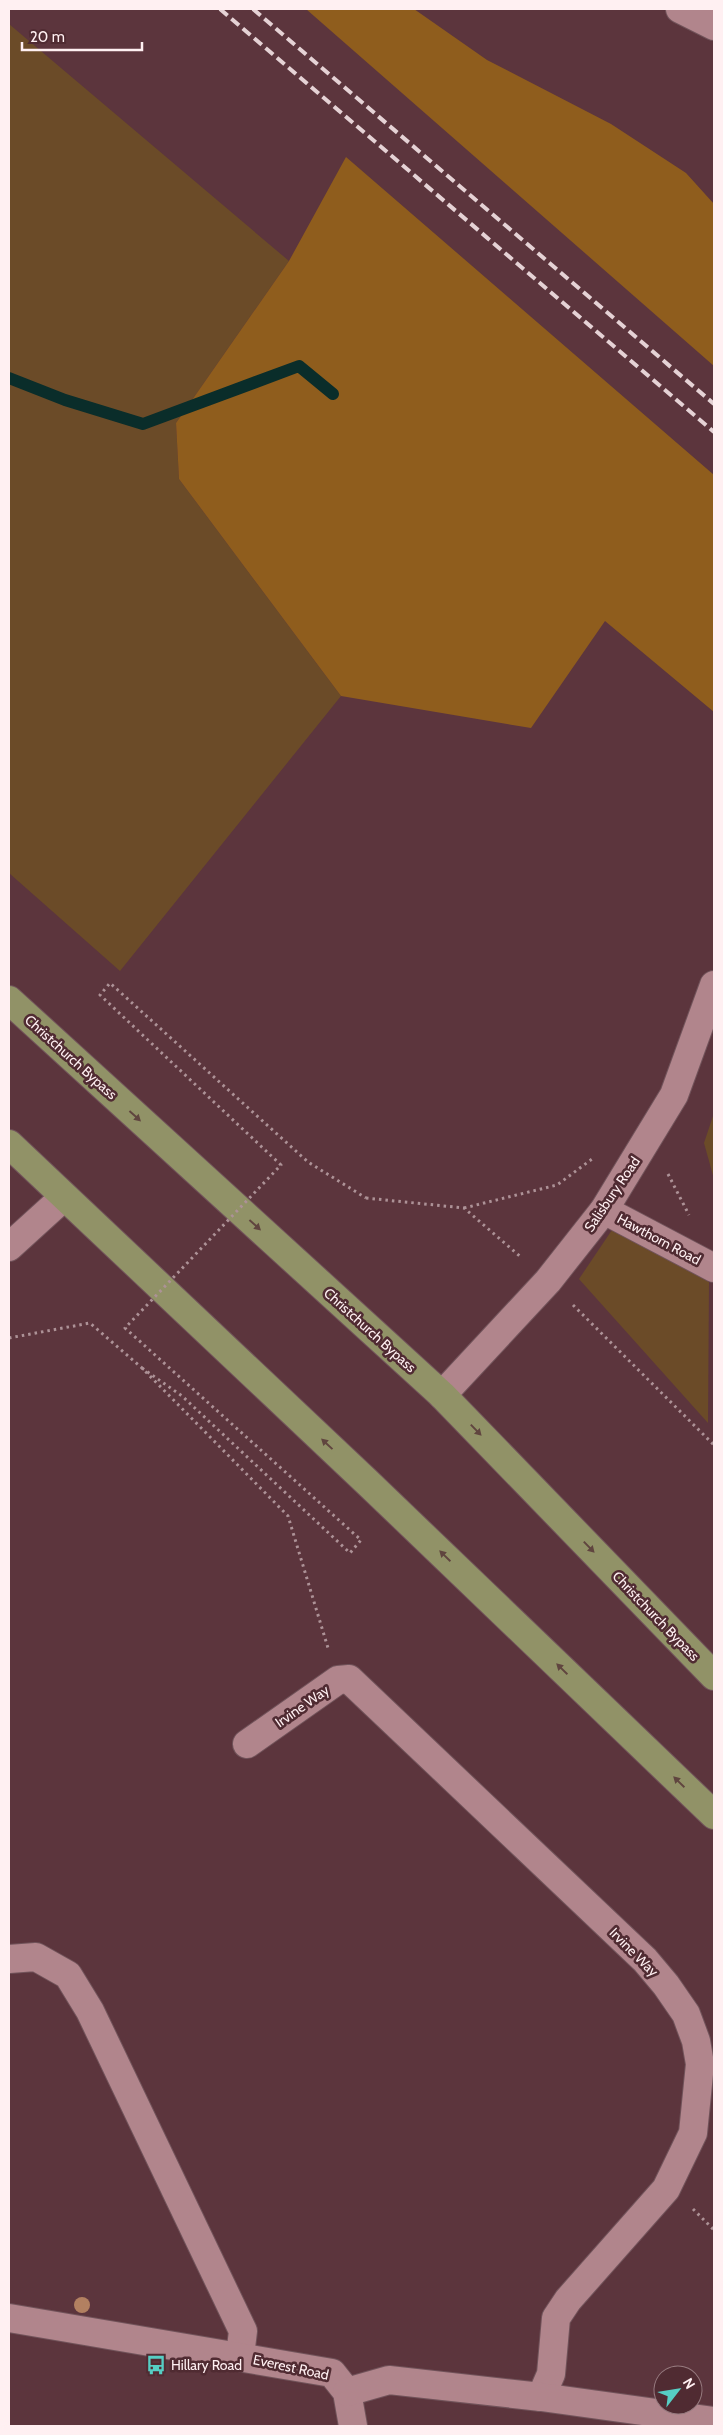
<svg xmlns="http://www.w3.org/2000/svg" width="723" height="2435" font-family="Cabin,sans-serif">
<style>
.green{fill:#6b4b28}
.forest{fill:#8f5d1d}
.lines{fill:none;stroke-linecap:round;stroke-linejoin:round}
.stream{stroke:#0a2d2a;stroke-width:12}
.minor-casing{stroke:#71535a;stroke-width:30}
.primary-casing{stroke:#71535a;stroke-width:30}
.path{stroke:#ad9297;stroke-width:3;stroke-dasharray:2.5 4;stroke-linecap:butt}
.minor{stroke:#b1858c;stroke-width:28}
.primary{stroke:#919267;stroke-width:28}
.rail{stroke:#e5d2d5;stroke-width:4;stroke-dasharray:10 5;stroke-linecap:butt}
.path-bridge{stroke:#ad9297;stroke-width:3;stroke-dasharray:2.5 4;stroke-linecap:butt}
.tree{fill:#b28061}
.oneway{fill:#60453f}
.labels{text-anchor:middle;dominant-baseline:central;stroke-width:5;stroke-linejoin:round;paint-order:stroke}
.street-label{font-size:14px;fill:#fff0f2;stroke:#502b32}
.poi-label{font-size:14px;fill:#fff0f2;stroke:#502b32;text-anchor:start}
</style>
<rect width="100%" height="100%" fill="#5c353d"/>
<g class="green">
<path d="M9 24 289 261 176 423 179 479 341 696 120 971 9 873Z"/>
<path d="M714 1113V1179L704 1143Z"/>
<path d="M614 1227 709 1282 708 1423 579 1279Z"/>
</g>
<g class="forest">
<path d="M306 9H414L487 60 611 124 686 173 714 204V366Z"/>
<path d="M346 157 714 475V712L605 621 531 728 341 696 179 479 176 423 289 261Z"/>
</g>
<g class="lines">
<path class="stream" d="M9 378 65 400 143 424 299 366 333 394"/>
<defs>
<g id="minor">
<path d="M680 9 714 26"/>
<path d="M604 1210 714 1268"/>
<path d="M9 1247 64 1197"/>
<path d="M442 1395 548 1281 604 1210 674 1095 714 985"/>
<path d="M247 1744 338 1680 349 1679 645 1960 666 1985 686 2014 696 2041 700 2064 693 2133 666 2189 568 2300 556 2318 551 2374 541 2397"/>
<path d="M9 1959 36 1957 68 1975 90 2011 243 2331 240 2356"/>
<path d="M9 2318 332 2373 347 2392 353 2426"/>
<path d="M347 2392 389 2380 541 2397 714 2421"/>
</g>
<g id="primary">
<path d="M9 1000 442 1395 714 1676"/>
<path d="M9 1144 367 1482 714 1815"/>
</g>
</defs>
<use href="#minor" class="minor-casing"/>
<use href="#primary" class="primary-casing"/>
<g class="path">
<path d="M668 1174 689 1215"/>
<path d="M366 1198 464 1208 522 1258"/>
<path d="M464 1208 557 1185 592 1159"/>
<path d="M573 1305 714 1445"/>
<path d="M9 1338 90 1323 142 1368 288 1516 328 1648"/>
<path d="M693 2209 714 2230"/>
</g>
<use href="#minor" class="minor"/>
<use href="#primary" class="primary"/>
<g class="rail">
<path d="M220 9 714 432"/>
<path d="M253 9 714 404"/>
</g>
<path class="path-bridge" d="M142 1368 182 1396 350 1553 361 1540 125 1328 281 1165 100 995 110 983 308 1162 366 1198"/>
</g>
<circle class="tree" cx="82" cy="2305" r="8"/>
<defs><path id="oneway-solid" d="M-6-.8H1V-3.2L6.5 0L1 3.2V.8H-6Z" transform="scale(1.25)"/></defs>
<g class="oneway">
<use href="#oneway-solid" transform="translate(135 1116) rotate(42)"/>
<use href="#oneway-solid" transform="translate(255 1225) rotate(42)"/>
<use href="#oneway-solid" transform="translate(476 1430) rotate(46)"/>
<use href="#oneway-solid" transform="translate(327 1444) rotate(-137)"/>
<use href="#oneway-solid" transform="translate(589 1547) rotate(46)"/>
<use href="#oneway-solid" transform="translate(445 1556) rotate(-136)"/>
<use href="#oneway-solid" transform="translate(562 1669) rotate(-136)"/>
<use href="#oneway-solid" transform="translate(679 1782) rotate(-136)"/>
</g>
<defs>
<symbol id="bus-bare" viewBox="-9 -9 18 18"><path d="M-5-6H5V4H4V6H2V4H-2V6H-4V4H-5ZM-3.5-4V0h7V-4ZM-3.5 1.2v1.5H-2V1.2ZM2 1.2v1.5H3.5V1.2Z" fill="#56cec4" stroke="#502b32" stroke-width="2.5" paint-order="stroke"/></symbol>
</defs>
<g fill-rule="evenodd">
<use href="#bus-bare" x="142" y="2351" width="28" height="28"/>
</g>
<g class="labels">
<g class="street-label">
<text transform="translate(71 1057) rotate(42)">Christchurch Bypass</text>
<text transform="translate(612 1194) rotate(-56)">Salisbury Road</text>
<text transform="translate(659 1239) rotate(28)">Hawthorn Road</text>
<text transform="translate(370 1330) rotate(42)">Christchurch Bypass</text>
<text transform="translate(656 1616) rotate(46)">Christchurch Bypass</text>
<text transform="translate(302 1706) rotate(-35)">Irvine Way</text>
<text transform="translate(634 1952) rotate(45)">Irvine Way</text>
<text transform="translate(291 2367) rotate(12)">Everest Road</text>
</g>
<g class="poi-label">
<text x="171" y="2365">Hillary Road</text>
</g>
</g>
<rect width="723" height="2435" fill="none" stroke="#fff0f2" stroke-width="20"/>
<g transform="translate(678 2390) rotate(59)"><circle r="24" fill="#502b32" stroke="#967a7f"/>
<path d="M0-4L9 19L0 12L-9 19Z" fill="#56cec4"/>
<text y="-8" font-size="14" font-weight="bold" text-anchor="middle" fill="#fff0f2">N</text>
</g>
<path d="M22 42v8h120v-8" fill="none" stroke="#fff0f2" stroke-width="2.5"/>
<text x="30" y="42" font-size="15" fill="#fff0f2" stroke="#502b32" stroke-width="4" paint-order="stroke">20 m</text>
</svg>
